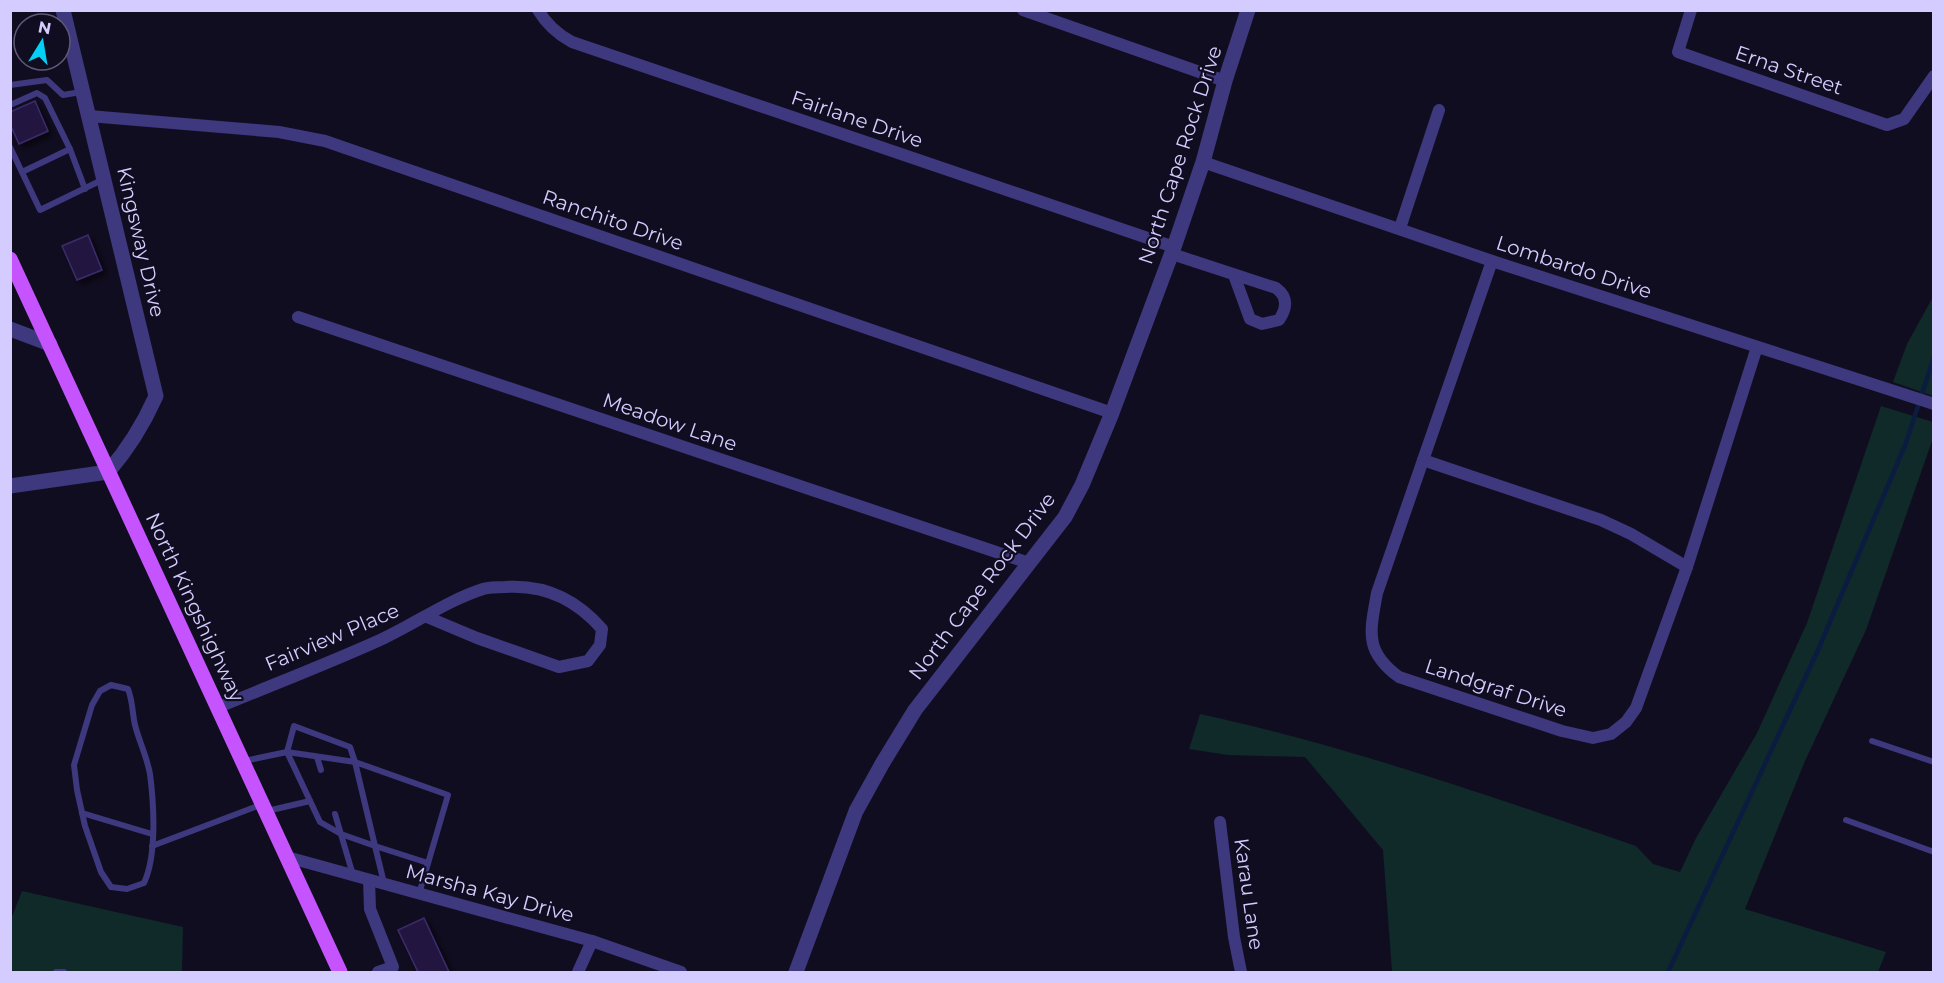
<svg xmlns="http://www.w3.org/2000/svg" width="1944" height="983" font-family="Montserrat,sans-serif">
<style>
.green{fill:#102929}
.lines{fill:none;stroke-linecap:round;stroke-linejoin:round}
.stream{stroke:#0b1c40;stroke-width:4.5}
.building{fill:#231940;stroke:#3b2b6c;stroke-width:1.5;filter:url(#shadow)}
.service{stroke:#3e387e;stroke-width:6}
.minor{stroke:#3e387e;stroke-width:12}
.tertiary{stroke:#3e387e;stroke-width:15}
.primary{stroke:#c654fe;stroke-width:15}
.labels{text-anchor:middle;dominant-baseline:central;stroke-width:4.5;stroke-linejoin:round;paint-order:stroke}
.street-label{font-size:20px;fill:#d4ccff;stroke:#110d20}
</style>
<defs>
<filter id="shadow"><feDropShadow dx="4" dy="4" stdDeviation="3" flood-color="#0009"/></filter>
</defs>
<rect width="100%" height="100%" fill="#110d20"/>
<g class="green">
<path d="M1933 297V396L1893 382 1907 344Z"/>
<path d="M1881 406 1933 422V438L1866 630 1805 761 1745 909 1886 952 1878 972H1392L1383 850 1305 757 1228 755 1189 749 1200 714C1349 746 1492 797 1636 846L1653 864 1680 872 1696 838 1757 733 1807 623Z"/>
<path d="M22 891 183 927 182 972H11L10 922Z"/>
</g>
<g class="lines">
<path class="stream" d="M1668 972 1818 650 1906 443 1934 357"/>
</g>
<g class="building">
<path d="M35 101 48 131 19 144 10 124V112Z"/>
<path d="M88 235 102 270 77 280 62 246Z"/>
<path d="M424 918 449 972H418L398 930Z"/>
</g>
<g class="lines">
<g class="service">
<path d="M10 85 47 80 63 95 81 92"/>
<path d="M10 105 37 93 45 98 70 149 85 189"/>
<path d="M10 147 40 210 104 179"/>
<path d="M22 172 70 149"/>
<path d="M111 685 128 689C133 702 132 712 135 725 139 741 147 757 150 774 154 805 157 855 144 883L127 889 111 887 101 872 85 826 77 790 74 765 92 705 100 691Z"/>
<path d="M294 726 350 747 355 762 287 752Z"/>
<path d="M1872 741 1934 762"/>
<path d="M317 757 321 770"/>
<path d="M244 761 287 752 320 822 341 834 375 846 355 762 448 795 419 894"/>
<path d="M267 811 310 801"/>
<path d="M82 813 152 834"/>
<path d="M335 814 353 875"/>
<path d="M1846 820 1934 852"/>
<path d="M152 846 263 804"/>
<path d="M384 883 375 846 428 863"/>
<path d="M56 972H64"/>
</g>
<g class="minor">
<path d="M538 10C547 25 557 34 572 42L1174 247"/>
<path d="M1023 10 1225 81"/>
<path d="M1691 10 1678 52 1887 125 1904 119 1934 76"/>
<path d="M89 116 279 132 325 141 1112 413"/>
<path d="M1203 162 1492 261 1934 404"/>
<path d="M1400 228 1439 110"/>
<path d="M1172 254 1276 288C1288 297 1287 308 1279 320L1262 324 1250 319 1234 275"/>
<path d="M1492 261 1377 593C1370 632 1364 651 1399 677L1562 731 1593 738 1611 734 1626 722 1636 708 1687 567 1757 347"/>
<path d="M298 317 1029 563"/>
<path d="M1423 460 1601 520 1631 534 1687 567"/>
<path d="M219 707C272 685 327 664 380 640 415 624 446 601 483 589 490 587 498 587 505 587 545 584 576 599 602 629L600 645 588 661 559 667 477 638 427 617"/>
<path d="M1220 822 1234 937 1241 972"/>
<path d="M287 857 592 941 681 972"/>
<path d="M369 880 370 909 393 967 378 972"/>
<path d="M578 972 592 941"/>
</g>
<g class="tertiary">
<path d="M10 329 50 344"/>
<path d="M10 486 108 472C129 448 143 425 156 396L63 10"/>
<path d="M796 972 856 811 882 764 915 710 1065 517 1082 485 1112 413 1174 247 1203 162 1225 81 1248 10"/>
</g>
<path class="primary" d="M10 259 340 972"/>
</g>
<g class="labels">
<g class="street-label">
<text transform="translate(1789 70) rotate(19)">Erna Street</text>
<text transform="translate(857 119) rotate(19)">Fairlane Drive</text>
<text transform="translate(1180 155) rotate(-72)">North Cape Rock Drive</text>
<text transform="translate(613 220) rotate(19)">Ranchito Drive</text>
<text transform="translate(141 242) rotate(77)">Kingsway Drive</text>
<text transform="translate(1574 267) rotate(18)">Lombardo Drive</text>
<text transform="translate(670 422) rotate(19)">Meadow Lane</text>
<text transform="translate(982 586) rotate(-53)">North Cape Rock Drive</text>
<text transform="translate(195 607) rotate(65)">North Kingshighway</text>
<text transform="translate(332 637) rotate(-23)">Fairview Place</text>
<text transform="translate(1496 688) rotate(18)">Landgraf Drive</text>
<text transform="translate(490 893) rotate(15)">Marsha Kay Drive</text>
<text transform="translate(1249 894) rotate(82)">Karau Lane</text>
</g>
</g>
<rect width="1944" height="983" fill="none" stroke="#d4ccff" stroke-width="24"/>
<g transform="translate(42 42) rotate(11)"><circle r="28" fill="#110d20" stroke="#5f5979" stroke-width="1.5"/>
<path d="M0-4.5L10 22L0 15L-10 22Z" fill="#02d0f4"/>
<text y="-9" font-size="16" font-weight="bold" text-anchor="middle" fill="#d4ccff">N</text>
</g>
</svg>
